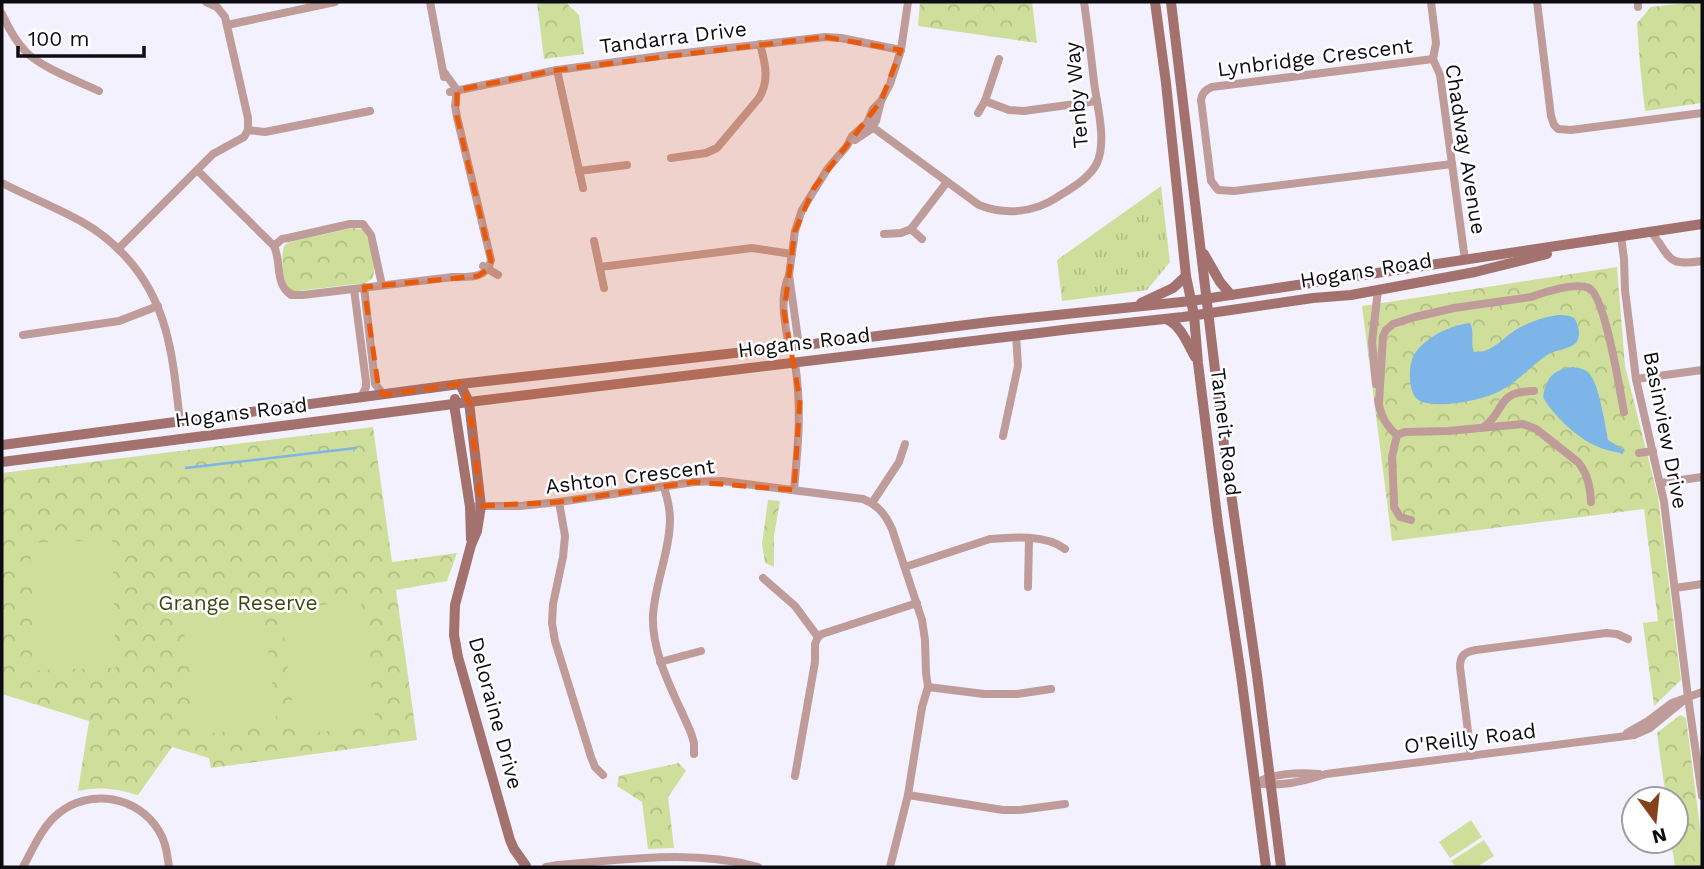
<svg xmlns="http://www.w3.org/2000/svg" width="1704" height="869" font-family="'Work Sans',sans-serif">
<style>
.grass{fill:url(#grass-tufts)}
.park{fill:url(#park-crowns)}
.garden{fill:#cfdf9b}
.water{fill:#7db5e8}
.lines{fill:none;stroke-linecap:round;stroke-linejoin:round}
.stream{stroke:#7db5e8;stroke-width:2.5}
.street{stroke:#bf9c99;stroke-width:8}
.secondary{stroke:#a4726e;stroke-width:10}
.marked{fill:#e8590c;fill-opacity:0.2;stroke:#e8590c;stroke-width:5;stroke-dasharray:14 9;stroke-linejoin:round}
.labels{text-anchor:middle;dominant-baseline:central;stroke-width:5;stroke-linejoin:round;paint-order:stroke}
.street-label{font-size:21px;fill:#0d0c12;stroke:#fff}
.park-label{font-size:21px;fill:#3d4713;stroke:#fff}
</style>
<defs>
<pattern id="grass-tufts" width="24" height="20" patternUnits="userSpaceOnUse" patternTransform="scale(1.75)"><rect width="24" height="20" fill="#cfdf9b"/><path d="M3 7l-1-3M5 7V3M7 7l1-3M15 17l-1-3M17 17v-4M19 17l1-3" fill="none" stroke="#b1be84"/></pattern>
<pattern id="park-crowns" width="20" height="18" patternUnits="userSpaceOnUse" patternTransform="scale(1.75)"><rect width="20" height="18" fill="#cfdf9b"/><path d="M2 6a3 3 0 1 1 6 0M12 15a3 3 0 1 1 6 0" fill="none" stroke="#b1be84"/></pattern>
</defs>
<rect width="100%" height="100%" fill="#f3f1fd"/>
<path class="grass" d="M1161 186 1170 262 1147 290 1062 301 1057 260Z"/>
<g class="park">
<path d="M537 2H565L579 15 584 54 544 59Z"/>
<path d="M920 2H1032L1037 43 918 26Z"/>
<path d="M1695 2H1702V103L1645 111 1640 65 1637 23 1651 7Z"/>
<path d="M352 228 362 229C370 239 378 268 372 279L365 283 298 291C292 291 291 292 288 287 282 280 281 254 284 246L289 242Z"/>
<path d="M1617 267 1625 366 1658 497 1681 680 1654 706 1643 623 1658 621 1644 509 1392 541 1362 306Z"/>
<path d="M373 427 392 562 457 553 447 581 396 590 417 740 211 768 209 758 172 747 138 795C117 789 100 786 78 791L89 721 2 694V473Z"/>
<path d="M768 500 780 501 774 536V567L765 563 762 544Z"/>
<path d="M1680 715 1686 718 1702 843V867H1675L1671 841H1676V799H1666L1657 733Z"/>
<path d="M679 763 686 771 668 797 674 848 648 849 642 802 617 786 619 776Z"/>
</g>
<g class="garden">
<path d="M112 540 116 668 35 670 30 543Z"/>
<path d="M361 600 376 725 296 735 281 610Z"/>
<path d="M263 605 277 725 197 735 182 615Z"/>
<path d="M1471 820 1482 837 1450 858 1439 842Z"/>
<path d="M1484 840 1494 856 1477 867H1456L1451 861Z"/>
</g>
<g class="water">
<path d="M1558 315C1564 315 1569 315 1574 318 1579 324 1581 337 1576 343 1570 349 1555 350 1547 355 1531 366 1516 383 1500 391 1484 400 1432 411 1417 399 1409 392 1409 372 1411 363 1416 341 1449 325 1470 323 1475 332 1470 342 1474 352 1490 354 1502 339 1514 331 1526 323 1544 317 1558 315Z"/>
<path d="M1573 367C1579 368 1585 369 1589 373 1599 384 1605 424 1608 440L1624 450 1623 454C1614 451 1604 450 1596 446 1577 438 1552 414 1543 397 1547 376 1553 370 1573 367Z"/>
</g>
<g class="lines">
<path class="stream" d="M186 468 356 448"/>
<g class="street">
<path d="M430 2 444 77"/>
<path d="M1431 2 1436 43 1433 59 1440 75 1465 260"/>
<path d="M1537 2 1551 116 1554 125 1558 129 1571 130 1702 113"/>
<path d="M1638 7V2"/>
<path d="M2 14C8 27 15 41 26 52 42 68 78 81 99 91"/>
<path d="M227 25 335 2"/>
<path d="M1433 59 1212 87C1205 90 1202 93 1201 100L1211 181 1218 190 1234 191 1452 164"/>
<path d="M557 70 583 188"/>
<path d="M450 92 557 70 667 55 825 37 841 38 901 50"/>
<path d="M985 101 1009 110 1024 111 1097 101"/>
<path d="M978 113 985 101 999 59"/>
<path d="M867 123 979 205C1004 215 1033 213 1056 198 1070 189 1090 178 1097 163 1107 141 1097 106 1094 82 1091 56 1088 29 1084 2"/>
<path d="M248 130 265 132 370 111"/>
<path d="M855 140 870 130 876 121 881 101 890 84 901 50 908 2"/>
<path d="M671 158 706 153 717 148 759 98C770 80 765 63 760 44"/>
<path d="M197 170 274 246C282 263 274 283 291 295H303L453 277C470 277 487 279 491 260L457 117 455 106 457 90 444 72"/>
<path d="M579 171 627 165"/>
<path d="M2 183C29 197 58 208 84 223 100 232 114 244 126 257 170 305 173 361 180 422"/>
<path d="M911 229 922 239"/>
<path d="M1651 232C1671 256 1665 267 1702 261"/>
<path d="M884 234 901 233 911 229 947 182"/>
<path d="M1621 236 1624 259 1625 290 1636 379 1664 502 1688 697 1702 796"/>
<path d="M594 241 604 288"/>
<path d="M274 246 282 239 288 238 350 224H363L371 235 382 285"/>
<path d="M118 249 213 154 244 137 248 130V118L225 17 217 7 206 2"/>
<path d="M483 266 498 275"/>
<path d="M600 267 752 248 792 254"/>
<path d="M364 287 375 384 384 395"/>
<path d="M354 289 366 382V387L361 398"/>
<path d="M23 335 119 321 158 306"/>
<path d="M799 346 789 275 795 231 802 210 828 168 847 146 852 136 867 123 873 109 881 101"/>
<path d="M789 347C785 323 779 298 789 275"/>
<path d="M1636 379 1702 370"/>
<path d="M1376 384 1372 342 1378 290"/>
<path d="M1378 400C1380 414 1386 426 1397 435"/>
<path d="M1379 403 1383 336 1386 330 1393 324 1415 317 1454 308 1531 297C1544 292 1576 282 1589 288 1605 296 1620 391 1624 412"/>
<path d="M1484 427C1507 409 1495 392 1534 391"/>
<path d="M1003 436 1018 366 1016 335"/>
<path d="M1639 453 1653 451"/>
<path d="M1660 483 1702 477"/>
<path d="M664 487C667 497 670 508 670 519 670 551 655 583 653 615 651 655 676 697 691 733L694 743V754"/>
<path d="M794 490C798 445 802 409 795 363"/>
<path d="M559 502 565 536 563 557 553 604 552 623 555 641 591 757 595 767 603 775"/>
<path d="M872 503 899 462 905 444"/>
<path d="M477 506H520L559 502 694 482 722 481 863 499C878 505 885 514 892 529L922 620 925 640 926 673 928 687 922 707 908 795 890 867"/>
<path d="M1411 520 1400 517 1394 507V501L1392 457 1397 435 1405 432 1448 431 1523 424 1536 429 1578 462C1588 474 1590 487 1591 502"/>
<path d="M905 567 990 539C1013 537 1046 534 1065 549"/>
<path d="M763 578 795 606 818 637"/>
<path d="M1028 587 1029 539"/>
<path d="M1675 588 1702 584"/>
<path d="M660 662 701 651"/>
<path d="M928 687 984 694H1017L1051 689"/>
<path d="M1627 733 1648 721 1672 703 1702 692"/>
<path d="M1471 756 1460 667C1460 655 1465 652 1476 650L1606 633 1617 634 1628 639"/>
<path d="M795 776 815 662V644L818 637 822 634 917 603"/>
<path d="M1255 783C1280 787 1302 782 1326 774L1634 735 1650 728 1688 697"/>
<path d="M1255 783C1275 773 1297 772 1319 774"/>
<path d="M908 795 1003 810H1020L1065 804"/>
<path d="M23 867C33 849 42 826 59 813 90 788 138 796 159 831 166 842 167 854 169 867"/>
<path d="M546 867 558 865C625 860 692 849 758 867"/>
</g>
<g class="secondary">
<path d="M1155 2 1166 83 1186 276 1194 315 1198 363 1218 524 1241 675 1266 867"/>
<path d="M1171 2 1224 445 1257 675 1281 867"/>
<path d="M1204 254 1220 282 1231 295"/>
<path d="M1141 303 1173 288 1186 276"/>
<path d="M1166 319C1181 325 1187 343 1195 357"/>
<path d="M460 384 469 402 481 506 477 531 471 545 455 605 454 635 458 657 510 840 514 849 526 866"/>
<path d="M455 399 454 404 470 507 471 539"/>
<path d="M2 445 460 384 789 347 990 322 1191 301 1702 224"/>
<path d="M2 462 469 402 1071 329 1183 317 1313 298 1351 295 1475 272 1547 254"/>
</g>
</g>
<path class="marked" d="M825 37 901 50 881 101 814 188 795 231 784 312 800 400 794 490 694 482 559 502 481 506 469 402 460 384 384 395 379 391 364 287 478 276 488 269 491 261 457 117V90L557 70Z"/>
<g class="labels">
<g class="street-label">
<text transform="translate(673 37) rotate(-7)">Tandarra Drive</text>
<text transform="translate(1315 57) rotate(-7)">Lynbridge Crescent</text>
<text transform="translate(1076 95) rotate(-95)">Tenby Way</text>
<text transform="translate(1466 149) rotate(81)">Chadway Avenue</text>
<text transform="translate(1366 270) rotate(-9)">Hogans Road</text>
<text transform="translate(804 342) rotate(-7)">Hogans Road</text>
<text transform="translate(241 412) rotate(-7)">Hogans Road</text>
<text transform="translate(1666 430) rotate(79)">Basinview Drive</text>
<text transform="translate(1226 432) rotate(83)">Tarneit Road</text>
<text transform="translate(630 476) rotate(-7)">Ashton Crescent</text>
<text transform="translate(496 713) rotate(75)">Deloraine Drive</text>
<text transform="translate(1470 738) rotate(-7)">O'Reilly Road</text>
</g>
<g class="park-label">
<text x="238" y="602">Grange Reserve</text>
</g>
</g>
<rect width="1704" height="869" fill="none" stroke="#0d0c12" stroke-width="7"/>
<g transform="translate(1655 820) rotate(165)"><circle r="33" fill="#ffffff" stroke="#9e9ea0" stroke-width="2"/>
<path d="M0-5L12 26L0 18L-12 26Z" fill="#86401b"/>
<text y="-10" font-size="19" font-weight="bold" text-anchor="middle" fill="#0d0c12">N</text>
</g>
<path d="M18 46v10h126v-10" fill="none" stroke="#0d0c12" stroke-width="3.5"/>
<text x="28" y="46" font-size="21" fill="#0d0c12" stroke="#ffffff" stroke-width="5" paint-order="stroke">100 m</text>
</svg>
